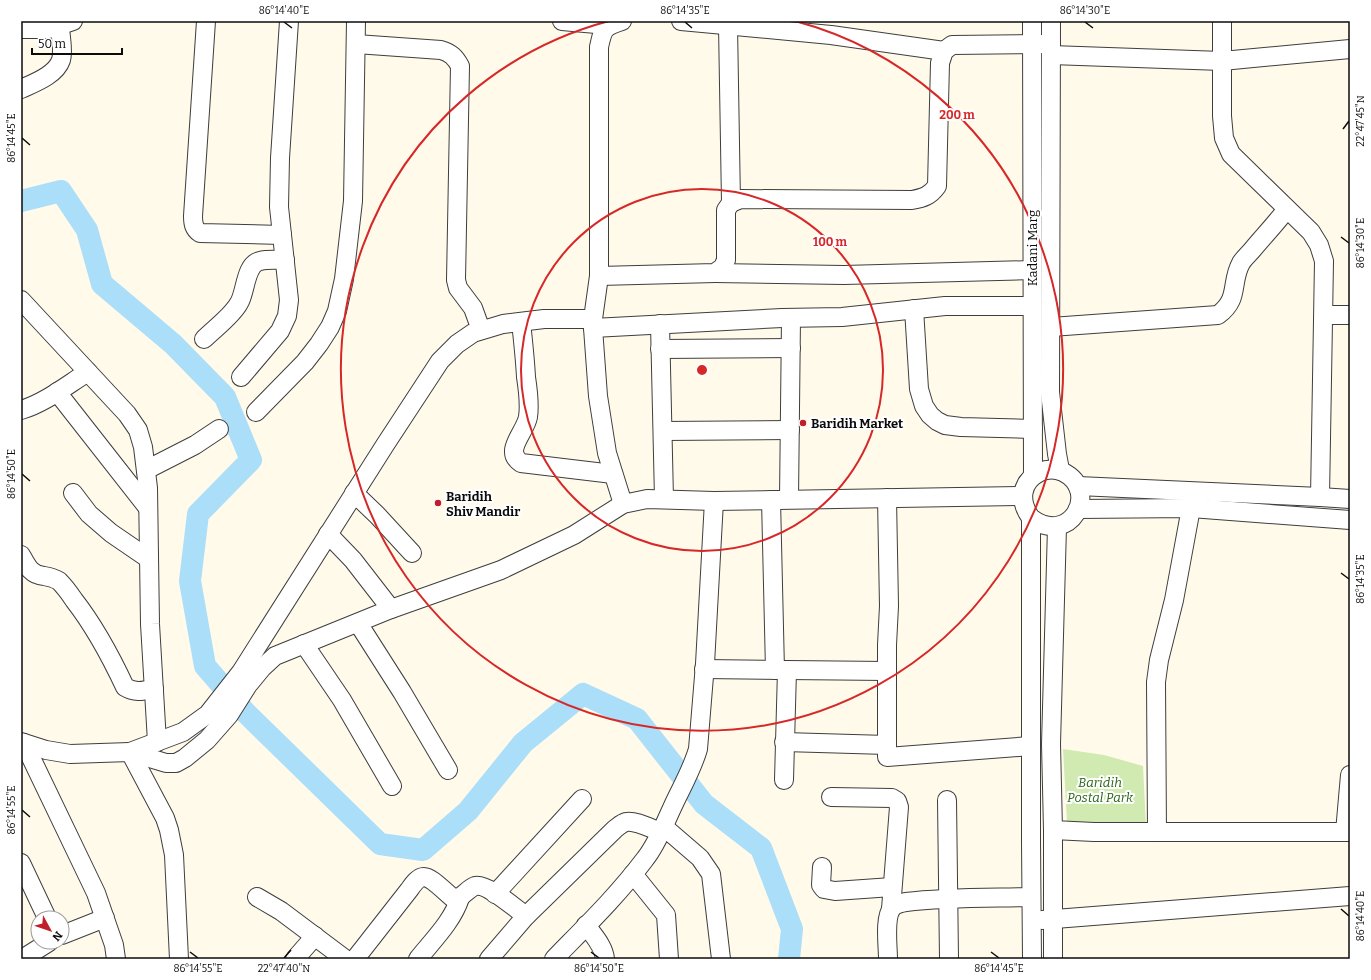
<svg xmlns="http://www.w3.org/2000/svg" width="1371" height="980" font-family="Bitter,serif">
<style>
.green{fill:#d1eab1}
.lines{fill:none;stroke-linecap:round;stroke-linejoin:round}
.river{stroke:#abdef9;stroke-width:22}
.minor-casing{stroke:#3e3e3e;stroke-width:20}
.minor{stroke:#fff;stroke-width:18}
.ticks{fill:none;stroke:#0b0b0b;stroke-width:1.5}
.ring{fill:none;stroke:#d62828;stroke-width:2}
.poi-dot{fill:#c01e2b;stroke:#fff;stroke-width:1.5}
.labels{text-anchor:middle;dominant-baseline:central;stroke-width:4;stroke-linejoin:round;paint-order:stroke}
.street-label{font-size:13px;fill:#0b0b0b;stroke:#fff}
.poi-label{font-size:13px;font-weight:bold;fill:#0b0b0b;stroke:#fff;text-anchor:start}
.park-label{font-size:13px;font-style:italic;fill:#2b6519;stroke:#fff}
.centre{fill:#d62828;stroke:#fff;stroke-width:2}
.ring-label{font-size:12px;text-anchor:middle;font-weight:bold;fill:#d62828;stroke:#fff;stroke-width:4;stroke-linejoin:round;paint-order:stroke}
.neatline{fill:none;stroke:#0b0b0b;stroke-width:1.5}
.ticks-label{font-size:10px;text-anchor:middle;fill:#0b0b0b}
</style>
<rect width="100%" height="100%" fill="#fffae9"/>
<path class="green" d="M1063 749 1104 755 1143 766 1146 826 1067 822Z"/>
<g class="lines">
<path class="river" d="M21 201 61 191 87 230 102 284 173 344 225 397 251 460 198 514 190 581 205 666 245 712 380 844 423 850 468 811 523 743 583 694 637 719 704 804 761 848 792 929 789 959"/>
<defs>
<g id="minor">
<path d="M206 21 193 216C193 224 194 229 200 233L282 235"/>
<path d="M562 21 608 25"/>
<path d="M622 21C603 27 603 29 599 47V276L593 319V328L598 396 607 453 623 504"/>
<path d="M681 21 831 35 944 51"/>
<path d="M1032 21 1033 476"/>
<path d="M1051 21 1050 392 1057 454 1060 470"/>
<path d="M1222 21V116L1224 138 1231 154 1311 232 1319 245 1324 261 1320 497"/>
<path d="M728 25 731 203"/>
<path d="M21 29H49L73 21"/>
<path d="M356 44 441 50C451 53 455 57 460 66L456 280 458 288 473 308 481 330"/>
<path d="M1051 55 1222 61 1350 49"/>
<path d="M21 89C34 83 56 75 61 60 64 50 60 36 60 25"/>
<path d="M715 273 844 275 1032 270"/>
<path d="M599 276 715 273 723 267 726 260V210L731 203 741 199 912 200C923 198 930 196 937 186L940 63 944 51 952 45 1051 44"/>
<path d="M21 300 127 414 138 430 143 447 148 488 150 624 157 742"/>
<path d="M914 309 919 389 924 406 930 415 937 421 945 425 961 427 1033 429"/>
<path d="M1324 315H1350"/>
<path d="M521 322C523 340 525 359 526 377 528 390 530 404 528 417 525 433 503 451 521 463L613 474"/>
<path d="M660 324 664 499"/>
<path d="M1051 327 1218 315C1240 299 1230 283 1241 263 1244 258 1249 254 1253 249 1264 236 1276 223 1287 209"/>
<path d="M593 328 782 318 842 317 945 306H1032"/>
<path d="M204 339C215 328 232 316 239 303 246 292 245 264 260 261 268 259 277 260 285 260"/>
<path d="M660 349 791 348"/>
<path d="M241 377 280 331 287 316 289 300 279 207 280 158 289 21"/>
<path d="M57 392 148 508"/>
<path d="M21 410C45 403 67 385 88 372"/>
<path d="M256 412 305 362 319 344 330 327 337 311 344 279 353 201 356 21"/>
<path d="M663 431 790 430"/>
<path d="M146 470 195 445 219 429"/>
<path d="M1078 486 1320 497 1350 499"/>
<path d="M73 493 89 514 111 533 149 559"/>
<path d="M354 493 377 515 412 553"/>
<path d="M887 498 889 606 887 645V757L1031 746"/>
<path d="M789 499 791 318"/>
<path d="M771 500 775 670"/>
<path d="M1078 509 1191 508 1350 520"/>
<path d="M1031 518C1070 547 1101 491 1063 472 1056 469 1047 469 1040 472 1020 482 1019 502 1031 518V842L1032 959"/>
<path d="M328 534 353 560 391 609"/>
<path d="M21 555C27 566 31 575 44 576 50 577 54 578 59 581 64 586 70 594 74 600 95 627 111 657 125 687 135 693 143 691 154 689"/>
<path d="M358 623 402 692 448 770"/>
<path d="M304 644 342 700 392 786"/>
<path d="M704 669 887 671"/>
<path d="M21 742 46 750 70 754 130 752 166 763H176L185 758 207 740 229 715 248 685 262 668 275 656 391 609 501 570 574 535 623 504 647 499 714 501 1023 496"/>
<path d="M784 742 887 745"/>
<path d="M24 743 96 893 114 945 116 959"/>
<path d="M784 780 787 670"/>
<path d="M831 797 892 798 897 801 899 807 891 909"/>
<path d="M947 800 949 959"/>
<path d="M664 827 700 858 711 874 721 959"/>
<path d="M1053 830 1094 832H1350"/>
<path d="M1157 832 1156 682 1159 660 1174 600 1191 508"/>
<path d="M1345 832 1350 775"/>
<path d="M21 863 47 918"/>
<path d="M822 867 821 885 824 889 835 891 892 887"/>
<path d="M633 874 666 915 669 959"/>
<path d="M495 894 582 799"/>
<path d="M257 897 281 911 345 959"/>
<path d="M1042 920 1350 896"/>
<path d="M586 925C593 935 604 946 605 959"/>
<path d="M62 935 105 918"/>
<path d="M22 959 49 942"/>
<path d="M179 959 174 855 169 830 165 818 130 752 183 732 208 714 241 672 385 445 440 361 457 344 473 333 503 324 544 319H593"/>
<path d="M295 959 315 936"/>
<path d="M355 959 409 890C412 886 417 878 423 877 430 875 447 894 454 899 463 898 467 889 475 886 487 883 516 909 526 916"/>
<path d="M418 959C433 940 452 922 460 898"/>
<path d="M489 959 526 916 615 829C619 826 622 823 626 822 635 820 652 829 661 832"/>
<path d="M554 959C585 927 618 895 645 859 657 844 664 825 672 808 681 788 692 770 698 749L705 664 714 501"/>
<path d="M888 959C888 946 884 918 892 908 895 904 901 903 906 902 947 897 990 898 1031 897"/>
<path d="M1053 959V830L1051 744 1057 527"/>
</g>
</defs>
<use href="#minor" class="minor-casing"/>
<use href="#minor" class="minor"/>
</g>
<path class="ticks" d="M284 22 292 28M685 22 692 28M1085 22 1093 28M1343 129 1349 121M22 138 30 145M1341 237 1349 243M22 474 30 481M1341 573 1349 579M22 810 30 817M1341 909 1349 916M190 952 198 958M591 952 599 958M991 952 999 958M284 958 291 950"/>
<g class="ring">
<circle cx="702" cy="370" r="181"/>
<path d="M795 21A361 361 0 1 1 609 21"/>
</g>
<g class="poi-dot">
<circle cx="803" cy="423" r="4"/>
<circle cx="438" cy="503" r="4"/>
</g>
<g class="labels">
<g class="street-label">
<text transform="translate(1032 248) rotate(-90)">Kadani Marg</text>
</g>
<g class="poi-label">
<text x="811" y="423">Baridih Market</text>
<text x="446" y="496">Baridih<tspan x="446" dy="15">Shiv Mandir</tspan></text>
</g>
<g class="park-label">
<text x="1100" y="782">Baridih<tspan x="1100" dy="15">Postal Park</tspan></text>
</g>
</g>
<circle cx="702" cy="370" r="6" class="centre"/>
<g class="ring-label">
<text x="957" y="119">200 m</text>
<text x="830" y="246">100 m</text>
</g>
<rect width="1371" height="980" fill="none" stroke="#ffffff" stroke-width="44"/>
<g transform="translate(50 930) rotate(130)"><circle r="19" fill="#ffffff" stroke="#9d9d9d"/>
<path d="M0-3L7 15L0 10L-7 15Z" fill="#c01e2b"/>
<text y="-6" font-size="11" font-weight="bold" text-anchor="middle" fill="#0b0b0b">N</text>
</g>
<path d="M32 48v6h90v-6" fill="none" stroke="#0b0b0b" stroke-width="2"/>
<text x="38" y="48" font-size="12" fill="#0b0b0b" stroke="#ffffff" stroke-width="3" paint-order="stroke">50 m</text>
<rect x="22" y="22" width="1327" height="936" class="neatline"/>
<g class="ticks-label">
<text x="284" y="14">86°14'40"E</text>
<text x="685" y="14">86°14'35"E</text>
<text x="1085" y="14">86°14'30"E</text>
<text transform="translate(1360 121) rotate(-90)" y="4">22°47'45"N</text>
<text transform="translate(11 138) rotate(-90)" y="4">86°14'45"E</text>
<text transform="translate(1360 243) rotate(-90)" y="4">86°14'30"E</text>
<text transform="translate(11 474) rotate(-90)" y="4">86°14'50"E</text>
<text transform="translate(1360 579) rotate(-90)" y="4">86°14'35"E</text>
<text transform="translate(11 810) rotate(-90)" y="4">86°14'55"E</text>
<text transform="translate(1360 916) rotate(-90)" y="4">86°14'40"E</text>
<text x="198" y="972">86°14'55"E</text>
<text x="284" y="972">22°47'40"N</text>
<text x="599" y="972">86°14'50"E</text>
<text x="999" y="972">86°14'45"E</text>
</g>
</svg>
